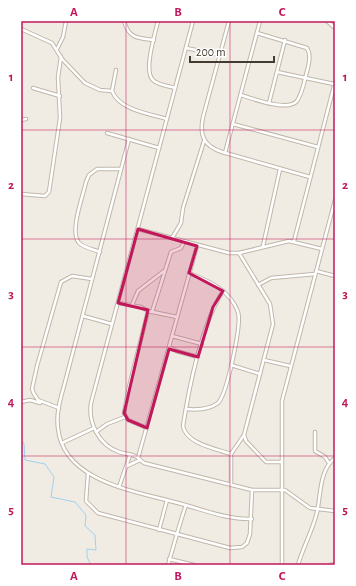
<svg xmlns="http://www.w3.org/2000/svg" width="356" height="586" font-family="'Alegreya Sans',sans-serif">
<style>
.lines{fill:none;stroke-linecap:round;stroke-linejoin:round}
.stream{stroke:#9fd1ee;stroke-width:1}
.minor-casing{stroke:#bfb7a9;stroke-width:4.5}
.minor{stroke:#fff;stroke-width:2.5}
.marked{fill:#c2185b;fill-opacity:0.2;stroke:#c2185b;stroke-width:3;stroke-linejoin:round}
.grid{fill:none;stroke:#c2185b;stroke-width:1;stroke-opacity:0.55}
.neatline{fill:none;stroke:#c2185b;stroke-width:1.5}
.grid-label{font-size:13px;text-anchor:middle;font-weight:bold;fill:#c2185b}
</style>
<rect width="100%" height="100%" fill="#f1ece3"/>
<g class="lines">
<path class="stream" d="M21 440 24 444 25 460 45 464 54 477 51 497 75 502 86 515 85 526 95 535 96 550 87 549V557L91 565"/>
<defs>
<g id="minor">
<path d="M124 21C129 39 138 38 154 40"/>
<path d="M158 21C155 34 144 69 152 79 156 85 169 86 175 88"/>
<path d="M193 21 91 403C88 423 99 445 119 452 124 454 132 454 137 457 140 459 141 461 144 463L252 490H285L310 508 335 511"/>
<path d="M229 21 203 117C199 136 204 146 222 152L310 177"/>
<path d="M327 21 335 28"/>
<path d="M21 29 52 43 62 59 85 83 100 90 112 91"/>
<path d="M186 48 220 55"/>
<path d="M57 49 63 37 66 21"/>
<path d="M116 70 112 91C119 110 150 114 167 119"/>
<path d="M277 72 334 84"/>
<path d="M33 88 60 96"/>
<path d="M241 95C253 99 288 112 297 101 302 94 304 83 306 75 308 67 312 56 307 48L257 33"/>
<path d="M269 103 285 40"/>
<path d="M21 120 26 119"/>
<path d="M233 124 318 147"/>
<path d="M107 133 159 148"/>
<path d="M129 139 64 386C60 400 56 414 58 428 63 481 134 491 174 502 199 508 226 520 252 519"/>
<path d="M225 153 260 21"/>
<path d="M21 194 45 196 49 192 60 118 58 77 61 57"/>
<path d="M138 229 229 253H239L289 241 322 249"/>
<path d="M172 238 181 223 183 208 204 141"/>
<path d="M294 241 335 82"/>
<path d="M263 246 280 169"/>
<path d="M100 252C93 249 84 248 79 243 69 232 83 196 86 182L89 175 97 169H121"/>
<path d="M316 271 335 276"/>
<path d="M258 285 271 278 315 274"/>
<path d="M223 291C202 323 189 387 183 426 186 444 217 449 231 454"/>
<path d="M118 303 141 307 148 311 129 387 124 413 128 420 147 428"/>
<path d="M132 305 138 291 164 271"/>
<path d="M148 311 177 317"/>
<path d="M152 312 171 252 181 248 184 242"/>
<path d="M83 316 112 324"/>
<path d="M172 336 202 344"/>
<path d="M170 347 176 351 198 357"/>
<path d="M264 360 290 366"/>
<path d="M231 365 260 374"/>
<path d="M21 402 30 400 40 403"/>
<path d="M59 408 38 400 34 394 32 389 37 366 61 282 72 276 92 279"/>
<path d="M186 409C197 410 209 410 218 403 227 394 242 324 238 312 230 290 209 281 189 273"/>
<path d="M96 432 107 424 125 417"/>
<path d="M315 432V451L325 457 329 463"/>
<path d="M244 435 246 441 266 462H282"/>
<path d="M62 443 94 428"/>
<path d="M138 458 197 246"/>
<path d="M127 466 140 460"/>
<path d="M88 473 86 501 98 513 230 548 242 547 247 543 250 534 252 490"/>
<path d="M231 485V454L244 435 273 324 270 304 239 253"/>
<path d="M119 487 130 455"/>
<path d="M159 530 167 500"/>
<path d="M169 559 194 565"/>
<path d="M168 565C174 545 179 525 186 505"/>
<path d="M282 565V401L335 200"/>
<path d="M298 565C303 547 313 530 317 512 321 495 319 470 335 458"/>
<path d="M330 565 335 564"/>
</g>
</defs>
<use href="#minor" class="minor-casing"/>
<use href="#minor" class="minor"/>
</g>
<path class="marked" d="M138 229 197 246 189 273 223 291 213 307 198 357 169 349 147 428 128 420 124 413 148 310 118 303Z"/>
<path class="grid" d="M126 21V565M230 21V565M21 130H335M21 239H335M21 347H335M21 456H335"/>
<rect width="356" height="586" fill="none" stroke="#ffffff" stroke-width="44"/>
<path d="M190 56v6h84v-6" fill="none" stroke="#433c33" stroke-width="2"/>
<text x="196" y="56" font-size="12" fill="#433c33" stroke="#ffffff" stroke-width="3" paint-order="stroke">200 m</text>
<rect x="22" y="22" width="312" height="542" class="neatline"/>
<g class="grid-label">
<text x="74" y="16">A</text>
<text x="178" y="16">B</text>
<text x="282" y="16">C</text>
<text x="11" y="81">1</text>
<text x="345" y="81">1</text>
<text x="11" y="189">2</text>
<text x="345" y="189">2</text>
<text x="11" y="298">3</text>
<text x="345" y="298">3</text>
<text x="11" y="406">4</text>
<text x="345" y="406">4</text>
<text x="11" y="514">5</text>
<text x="345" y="514">5</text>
<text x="74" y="580">A</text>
<text x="178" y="580">B</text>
<text x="282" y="580">C</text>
</g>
</svg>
